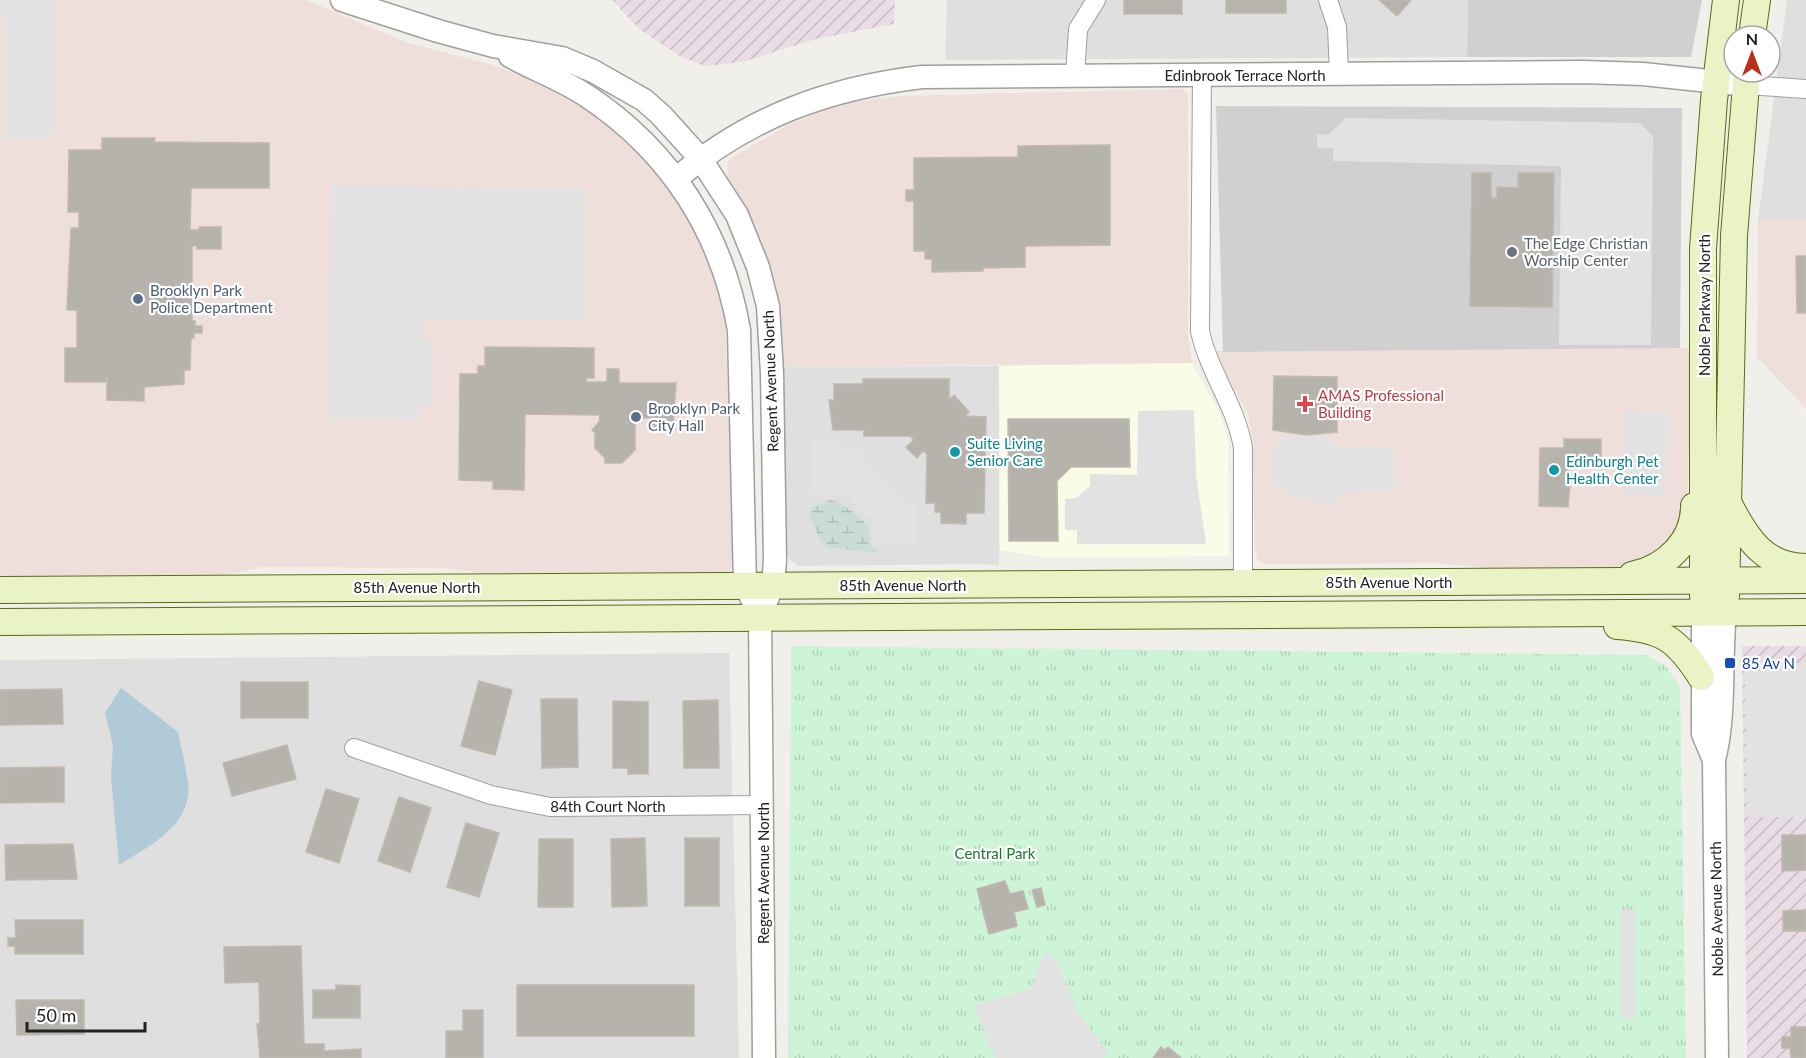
<svg xmlns="http://www.w3.org/2000/svg" width="1806" height="1058" font-family="Lato,sans-serif">
<style>
.residential{fill:#e0dfdf}
.commercial{fill:#efdfdb}
.industrial{fill:url(#industrial-furrows)}
.education{fill:#f9fce7}
.religious{fill:#d0d0d0}
.wetland{fill:url(#wetland-marsh)}
.park{fill:url(#park-tufts)}
.parking{fill:#e2e2e2}
.water{fill:#b0cad8}
.building{fill:#b6b2ac;stroke:#c1b9ae;stroke-width:1.5}
.lines{fill:none;stroke-linecap:round;stroke-linejoin:round}
.minor-casing{stroke:#9f9f9f;stroke-width:20}
.tertiary-casing{stroke:#9f9f9f;stroke-width:25}
.secondary-casing{stroke:#586e13;stroke-width:28}
.minor{stroke:#fff;stroke-width:18}
.tertiary{stroke:#fff;stroke-width:22}
.secondary{stroke:#eaf3c5;stroke-width:26}
.worship-dot{fill:#6b7280;stroke:#fff;stroke-width:2}
.service-dot{fill:#5c6f8a;stroke:#fff;stroke-width:2}
.health-dot{fill:#e0444e;stroke:#fff;stroke-width:2}
.culture-dot{fill:#0f9aa8;stroke:#fff;stroke-width:2}
.transit-dot{fill:#1a4fb4;stroke:#fff;stroke-width:2}
.labels{text-anchor:middle;dominant-baseline:central;stroke-width:4.5;stroke-linejoin:round;paint-order:stroke}
.street-label{font-size:15px;fill:#222;stroke:#fff}
.worship-label{font-size:15px;fill:#5b616d;stroke:#fff;text-anchor:start}
.service-label{font-size:15px;fill:#4e5e75;stroke:#fff;text-anchor:start}
.health-label{font-size:15px;fill:#be3a42;stroke:#fff;text-anchor:start}
.culture-label{font-size:15px;fill:#0d838f;stroke:#fff;text-anchor:start}
.transit-label{font-size:15px;fill:#164399;stroke:#fff;text-anchor:start}
.park-label{font-size:15px;fill:#1a752e;stroke:#fff}
</style>
<defs>
<pattern id="industrial-furrows" width="10" height="10" patternUnits="userSpaceOnUse" patternTransform="scale(1.5)"><rect width="10" height="10" fill="#e9dce5"/><path d="M-1 1l2-2M0 10L10 0M9 11l2-2" fill="none" stroke="#c8bcc4"/></pattern>
<pattern id="wetland-marsh" width="20" height="14" patternUnits="userSpaceOnUse" patternTransform="scale(1.5)"><rect width="20" height="14" fill="#c9ddd6"/><path d="M1 5h8M5 5V1M11 12h8M15 12V8" fill="none" stroke="#acbdb7"/></pattern>
<pattern id="park-tufts" width="24" height="20" patternUnits="userSpaceOnUse" patternTransform="scale(1.5)"><rect width="24" height="20" fill="#cdf4d6"/><path d="M3 7l-1-3M5 7V3M7 7l1-3M15 17l-1-3M17 17v-4M19 17l1-3" fill="none" stroke="#b0d1b7"/></pattern>
</defs>
<rect width="100%" height="100%" fill="#f1efea"/>
<g class="residential">
<path d="M947 0H1468L1467 57 945 60Z"/>
<path d="M1787 0H1806V219L1758 220Z"/>
<path d="M999 366V566L985 564 798 566 790 560 785 550 779 367Z"/>
<path d="M729 653 739 1058H0V660Z"/>
</g>
<g class="commercial">
<path d="M0 0H306L408 43 489 64 563 90 617 125 652 160 692 218 716 276 725 319 735 557 730 571 726 575 531 580 444 568 262 567 213 577 0 579Z"/>
<path d="M1182 89 1188 94V335L1192 363 779 367 727 183 728 163 731 158 790 124 843 103 899 96Z"/>
<path d="M1806 219V409L1757 357 1758 220Z"/>
<path d="M1692 348 1687 514 1674 543 1635 569 1512 570 1437 563 1266 564 1257 559 1255 547 1252 437 1248 415 1213 351Z"/>
</g>
<g class="industrial">
<path d="M612 0H895L894 24 816 39 742 62 705 66 681 57 638 28Z"/>
<path d="M1742 646H1806V1058H1747Z"/>
</g>
<path class="education" d="M1192 363 1219 412 1228 440 1229 556 1052 558 1000 550 999 366Z"/>
<g class="religious">
<path d="M1468 0H1702L1691 57H1467Z"/>
<path d="M1216 106 1682 108 1680 348 1223 352Z"/>
</g>
<path class="wetland" d="M830 500C842 502 862 518 870 528 868 539 868 545 878 550L874 553 827 547 820 539 810 517 812 508Z"/>
<path class="park" d="M791 646 1646 655 1666 666 1680 688 1686 1058H788Z"/>
<g class="parking">
<path d="M0 0H55L52 139H5V18L0 17Z"/>
<path d="M1346 118 1640 123 1653 136 1651 345H1559L1561 166 1333 161V148H1317V135L1329 134Z"/>
<path d="M332 186 587 189 585 321 422 320 421 339H434V406L420 407V420L329 419Z"/>
<path d="M1194 410 1196 475 1206 544H1077V530H1065V499L1076 498 1090 486V474L1137 475 1138 411Z"/>
<path d="M1624 411 1668 412 1666 496 1622 495Z"/>
<path d="M1287 436 1323 437 1339 450 1364 446 1395 449V489L1340 494 1336 507 1287 495 1273 480V449Z"/>
<path d="M811 439H840L841 449 862 450 863 462 906 502 917 503V542L872 543 873 519 859 509 849 495 810 494Z"/>
<path d="M1806 663V817H1747L1745 671H1760V664Z"/>
<path d="M1620 909 1635 910V1018H1621Z"/>
<path d="M1048 952 1058 963 1077 1011 1109 1053 1102 1058H996L989 1044 974 1005 1031 989 1040 963Z"/>
</g>
<path class="water" d="M121 688 178 732C181 748 186 766 188 783 193 825 149 846 119 865L111 776 113 745 105 713Z"/>
<g class="building">
<rect x="1124" y="0" width="58" height="14"/>
<rect x="1226" y="0" width="60" height="13"/>
<path d="M1379 0H1411L1397 16Z"/>
<path d="M102 138H155L154 142 269 143V188H191L190 230H199V227H221V249H197V246H192V321H195V326H202V333H194V338H191L190 370H184V384L144 387V401L107 400V376L105 382H65V348H77V310H67L71 228H79V212H68L69 150H102Z"/>
<path d="M1110 145V245L1025 246V267L983 268V271L932 272V259H925V251H914V201H906V190H914V158L1018 157V146Z"/>
<path d="M1472 173H1491V198H1497V187L1518 188V173H1554L1552 307 1470 306Z"/>
<path d="M1796 256H1806V313H1797Z"/>
<path d="M485 347 594 348V378H586V382H607V369H619V383H676L673 427H650V418H635V450L622 463H605V458L595 448V433L592 430 599 422 600 415 525 414 524 490 493 489V481L459 480 460 374H478V366H485Z"/>
<path d="M1274 376 1337 377V432L1307 435 1273 430Z"/>
<path d="M863 379H949V400L954 395 969 412 965 416 986 417 984 513H966V524L941 523V512H935V503H926L927 454 923 451 917 458 906 447 914 440 910 436H864V430H833L829 400H834V384H863Z"/>
<path d="M1008 419H1129L1130 467H1071L1057 481 1058 541H1009Z"/>
<path d="M1564 439H1601V464H1568V475H1571L1568 507 1539 506 1540 448H1564Z"/>
<path d="M479 681 512 690 495 755 461 746Z"/>
<rect x="241" y="682" width="67" height="36"/>
<path d="M62 689 63 724 0 725V690Z"/>
<path d="M541 699H577L578 767 542 768Z"/>
<path d="M718 700 719 768H684L683 701Z"/>
<path d="M613 701 648 702V774H628V768H613Z"/>
<path d="M287 745 296 779 232 796 223 763Z"/>
<path d="M64 767V802L0 803V768Z"/>
<path d="M326 789 359 799 339 863 306 852Z"/>
<path d="M399 797 431 808 410 872 378 861Z"/>
<path d="M466 823 499 833 479 897 447 887Z"/>
<path d="M1782 835H1806V870L1782 871Z"/>
<path d="M645 838 647 906 612 907 611 839Z"/>
<rect x="685" y="838" width="34" height="68"/>
<path d="M539 839H573V907H538Z"/>
<path d="M73 844 77 879 6 880 5 845Z"/>
<path d="M1005 881 1010 894 1023 891 1028 909 1014 912 1017 926 989 934 977 889Z"/>
<path d="M1041 888 1045 905 1037 907 1032 890Z"/>
<path d="M1806 910V931H1783V911Z"/>
<path d="M15 920H83V954H15V946H8V938H16Z"/>
<path d="M301 946 304 1044H324V1051L361 1049V1058H260L257 1024H260L259 982 225 983 224 947Z"/>
<path d="M336 985 360 986V1018H313V990H336Z"/>
<rect x="517" y="985" width="177" height="51"/>
<path d="M16 1000H84V1034L17 1035Z"/>
<path d="M463 1010H483V1058H446V1031H463Z"/>
<path d="M1791 1027H1806V1058H1791L1790 1048H1782V1037H1791Z"/>
<path d="M1161 1047 1165 1050 1168 1047 1181 1058H1153Z"/>
</g>
<g class="lines">
<defs>
<g id="minor">
<path d="M1328 0 1337 27 1339 74"/>
<path d="M1202 75 1200 331C1209 373 1236 405 1243 448V582"/>
<path d="M1075 76 1078 29 1096 0"/>
<path d="M1746 85 1806 89"/>
<path d="M354 748 491 795 550 807 763 805"/>
</g>
<g id="tertiary">
<path d="M342 0 438 31 493 46 562 58 593 71 644 100 661 115 700 158 737 215 758 267 768 306 772 373 775 560 773 585 760 616 764 1058"/>
<path d="M510 56C535 70 563 80 587 96 670 151 722 232 739 330L745 585 753 601"/>
<path d="M676 179C748 117 829 88 922 77L1582 72 1643 74 1746 85"/>
<path d="M1703 612V734L1714 760"/>
<path d="M1717 1058 1714 760C1726 712 1720 661 1725 612"/>
</g>
<g id="secondary">
<path d="M1752 36 1757 0"/>
<path d="M1730 506C1747 539 1765 567 1806 567"/>
<path d="M1632 575C1665 568 1694 542 1694 506"/>
<path d="M0 590 1806 580"/>
<path d="M1703 596V249L1714 100 1726 0"/>
<path d="M1726 596 1734 236 1747 72"/>
<path d="M0 622 1806 612"/>
<path d="M1617 626C1662 629 1677 639 1701 677"/>
</g>
</defs>
<use href="#minor" class="minor-casing"/>
<use href="#tertiary" class="tertiary-casing"/>
<use href="#secondary" class="secondary-casing"/>
<use href="#minor" class="minor"/>
<use href="#tertiary" class="tertiary"/>
<use href="#secondary" class="secondary"/>
</g>
<circle class="worship-dot" cx="1512" cy="252" r="6"/>
<g class="service-dot">
<circle cx="138" cy="299" r="6"/>
<circle cx="636" cy="417" r="6"/>
</g>
<path class="health-dot" d="M1302 395h6v6h6v6h-6v6h-6v-6h-6v-6h6z"/>
<g class="culture-dot">
<circle cx="955" cy="452" r="6"/>
<circle cx="1554" cy="470" r="6"/>
</g>
<rect class="transit-dot" x="1724" y="657" width="12" height="12" rx="3"/>
<g class="labels">
<g class="street-label">
<text x="1245" y="75">Edinbrook Terrace North</text>
<text transform="translate(1704 305) rotate(-90)">Noble Parkway North</text>
<text transform="translate(770 381) rotate(-92)">Regent Avenue North</text>
<text x="1389" y="582">85th Avenue North</text>
<text x="903" y="585">85th Avenue North</text>
<text x="417" y="587">85th Avenue North</text>
<text x="608" y="806">84th Court North</text>
<text transform="translate(763 873) rotate(-90)">Regent Avenue North</text>
<text transform="translate(1716 909) rotate(-91)">Noble Avenue North</text>
</g>
<g class="worship-label">
<text x="1524" y="243">The Edge Christian<tspan x="1524" dy="17">Worship Center</tspan></text>
</g>
<g class="service-label">
<text x="150" y="290">Brooklyn Park<tspan x="150" dy="17">Police Department</tspan></text>
<text x="648" y="408">Brooklyn Park<tspan x="648" dy="17">City Hall</tspan></text>
</g>
<g class="health-label">
<text x="1318" y="395">AMAS Professional<tspan x="1318" dy="17">Building</tspan></text>
</g>
<g class="culture-label">
<text x="967" y="443">Suite Living<tspan x="967" dy="17">Senior Care</tspan></text>
<text x="1566" y="461">Edinburgh Pet<tspan x="1566" dy="17">Health Center</tspan></text>
</g>
<g class="transit-label">
<text x="1742" y="663">85 Av N</text>
</g>
<g class="park-label">
<text x="995" y="853">Central Park</text>
</g>
</g>
<g transform="translate(1752 54)"><circle r="28" fill="#ffffff" stroke="#a7a7a7" stroke-width="1.5"/>
<path d="M0-4.5L10 22L0 15L-10 22Z" fill="#ba2f19"/>
<text y="-9" font-size="16" font-weight="bold" text-anchor="middle" fill="#222222">N</text>
</g>
<path d="M27 1022v9h118v-9" fill="none" stroke="#222222" stroke-width="3"/>
<text x="36" y="1022" font-size="18" fill="#222222" stroke="#ffffff" stroke-width="4.5" paint-order="stroke">50 m</text>
</svg>
